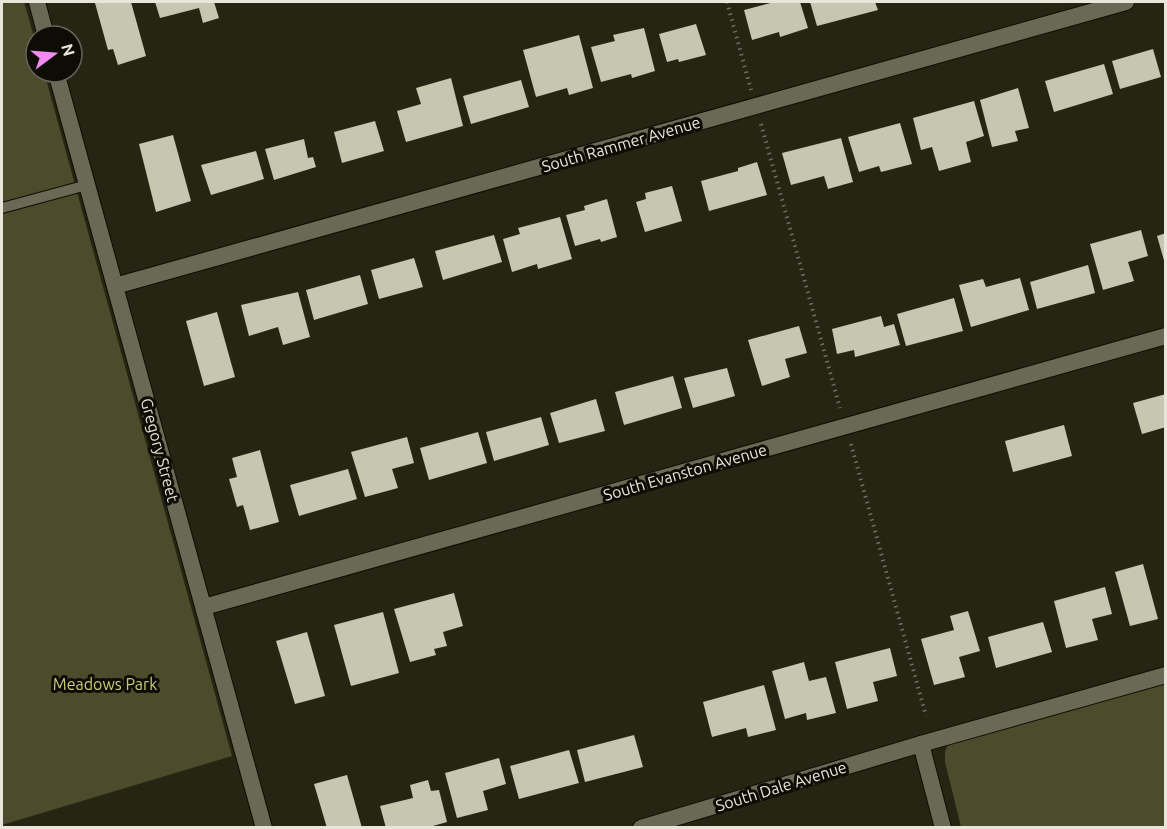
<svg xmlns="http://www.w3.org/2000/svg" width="1167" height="829" font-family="Ubuntu,sans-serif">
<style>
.green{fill:#4c4b2b}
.building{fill:#c6c7b0}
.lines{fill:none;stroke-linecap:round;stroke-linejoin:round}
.service-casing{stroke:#0e0e01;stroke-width:12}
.minor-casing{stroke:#0e0e01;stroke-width:18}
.path{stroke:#6f6f5f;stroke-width:4;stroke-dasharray:1.5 4.5;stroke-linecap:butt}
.service{stroke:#696955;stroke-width:10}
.minor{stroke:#696955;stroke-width:16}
.labels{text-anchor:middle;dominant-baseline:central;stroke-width:6;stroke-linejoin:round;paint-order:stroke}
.street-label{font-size:16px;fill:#e6e6da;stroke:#0d0d06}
.park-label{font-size:16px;fill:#cccb76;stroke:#0d0d06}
</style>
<rect width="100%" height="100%" fill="#252513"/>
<g class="green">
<path d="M2 2H24L36 44V72H44L232 756 2 825Z"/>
<path d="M1165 682V827H961L945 762V752L948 744Z"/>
</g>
<g class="building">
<path d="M101 2H131L146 56 118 65 113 49 108 50 95 3Z"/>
<path d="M155 2H214L219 18 203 23 199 8 160 18Z"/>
<path d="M774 2H800L808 28 780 37 779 32 752 40 744 10Z"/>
<path d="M810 2H875L878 10 817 26Z"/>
<path d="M696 24 706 55 679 62 678 59 667 62 659 34Z"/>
<path d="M644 28 655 71 632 78 631 74 601 82 591 47 615 41 613 35Z"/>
<path d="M579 35 593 88 569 95 567 88 536 97 523 50Z"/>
<path d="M1153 49 1161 77 1120 89 1112 61Z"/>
<path d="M1104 64 1113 94 1054 112 1045 81Z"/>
<path d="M451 78 463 126 406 142 397 111 421 104 416 88Z"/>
<path d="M521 80 529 107 471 124 463 96Z"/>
<path d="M1018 88 1029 128 1015 131 1018 141 992 147 980 100Z"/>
<path d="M974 101 984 136 966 142 971 162 939 171 932 147 921 150 913 118Z"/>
<path d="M375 121 384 151 342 163 334 132Z"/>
<path d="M900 123 912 164 881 172 879 166 859 172 848 137Z"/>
<path d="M173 135 191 201 156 212 139 144Z"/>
<path d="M841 138 853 182 828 189 824 176 791 185 782 153Z"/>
<path d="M304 139 308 158 313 157 316 167 274 180 265 149Z"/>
<path d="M256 151 264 179 211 195 201 165Z"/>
<path d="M757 162 767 195 709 211 701 181 738 171V168Z"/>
<path d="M672 186 682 221 645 232 636 202 646 199 645 193Z"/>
<path d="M607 199 617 237 601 242 600 239 575 246 566 215 585 210 584 206Z"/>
<path d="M560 217 572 259 538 269 537 264 512 272 503 239 520 234 518 228Z"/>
<path d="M1141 230 1148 256 1128 262 1134 281 1103 290 1090 244Z"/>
<path d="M1166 233V264H1165L1157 236Z"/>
<path d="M494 235 502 262 443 280 435 251Z"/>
<path d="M414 258 423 287 379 299 371 270Z"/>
<path d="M1088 265 1095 293 1037 309 1030 282Z"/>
<path d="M360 275 368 304 314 320 306 290Z"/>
<path d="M1020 278 1029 310 971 327 959 285 983 279 986 287Z"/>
<path d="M298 292 310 337 283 345 278 327 249 336 241 305Z"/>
<path d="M954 298 963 331 906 346 897 314Z"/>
<path d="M217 312 235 377 204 386 186 321Z"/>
<path d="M881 316 884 327 894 324 900 345 855 357 854 350 837 354 832 329Z"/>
<path d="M799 326 807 353 785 359 790 377 762 386 748 340Z"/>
<path d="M727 368 735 396 693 408 684 378Z"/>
<path d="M673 376 682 408 624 425 615 392Z"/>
<path d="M1166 394V427L1142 434 1133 403Z"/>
<path d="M596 399 605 431 559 443 550 413Z"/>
<path d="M541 417 549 445 494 461 486 432Z"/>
<path d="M1064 425 1072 456 1013 472 1005 441Z"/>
<path d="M478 432 487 463 429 480 420 448Z"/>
<path d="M407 437 414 463 392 469 398 488 365 497 351 452Z"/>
<path d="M260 450 279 522 250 530 243 505 237 507 229 479 237 477 232 458Z"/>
<path d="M348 469 357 499 299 516 290 485Z"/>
<path d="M1143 564 1158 619 1130 626 1115 572Z"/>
<path d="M1105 587 1112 614 1092 619 1098 640 1066 648 1054 601Z"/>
<path d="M454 593 463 626 443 632 447 646 434 649 436 655 410 662 394 609Z"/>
<path d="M968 611 980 651 959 657 965 677 934 685 921 639 954 630 950 616Z"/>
<path d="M383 612 399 673 351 686 334 625Z"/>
<path d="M1043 622 1052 652 996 668 988 637Z"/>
<path d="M307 632 325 696 295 704 276 641Z"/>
<path d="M890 648 897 676 873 682 878 701 847 709 835 662Z"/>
<path d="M804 662 809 681 826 677 836 713 807 720 806 713 785 719 772 671Z"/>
<path d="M764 685 776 730 748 737 746 728 712 737 703 702Z"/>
<path d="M634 735 643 767 585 782 577 750Z"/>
<path d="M569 750 579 783 519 799 510 766Z"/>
<path d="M499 758 506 784 483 791 488 810 457 818 445 773Z"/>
<path d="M347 775 362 828H327L314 784Z"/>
<path d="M428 780 431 791 439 790 447 822 426 828H386L380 806 413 798 410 785Z"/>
</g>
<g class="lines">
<defs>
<path id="service" d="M2 208 87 185"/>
<g id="minor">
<path d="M37 2 46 36"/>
<path d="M56 72 264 828"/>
<path d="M115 286 1126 2"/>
<path d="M204 607 1166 336"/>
<path d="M921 744 943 828"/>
<path d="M641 828 921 744 1166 675"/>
</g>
</defs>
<use href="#service" class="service-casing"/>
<use href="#minor" class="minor-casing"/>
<g class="path">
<path d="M727 2 751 90"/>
<path d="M761 124 840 408"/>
<path d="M851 444 926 716"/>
</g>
<use href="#service" class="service"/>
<use href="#minor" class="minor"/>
</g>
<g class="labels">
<g class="street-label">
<text transform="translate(621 144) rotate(-16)">South Rammer Avenue</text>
<text transform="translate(160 450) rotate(75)">Gregory Street</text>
<text transform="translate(685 472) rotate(-16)">South Evanston Avenue</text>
<text transform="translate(781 786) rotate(-17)">South Dale Avenue</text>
</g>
<g class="park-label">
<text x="105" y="684">Meadows Park</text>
</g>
</g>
<rect width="1167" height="829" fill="none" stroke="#e6e6da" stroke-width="6"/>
<g transform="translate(54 54) rotate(74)"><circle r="28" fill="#0d0d06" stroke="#64645b" stroke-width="1.5"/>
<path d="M0-4.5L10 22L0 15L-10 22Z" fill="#f38af2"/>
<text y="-9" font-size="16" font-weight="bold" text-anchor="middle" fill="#e6e6da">N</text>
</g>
</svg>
